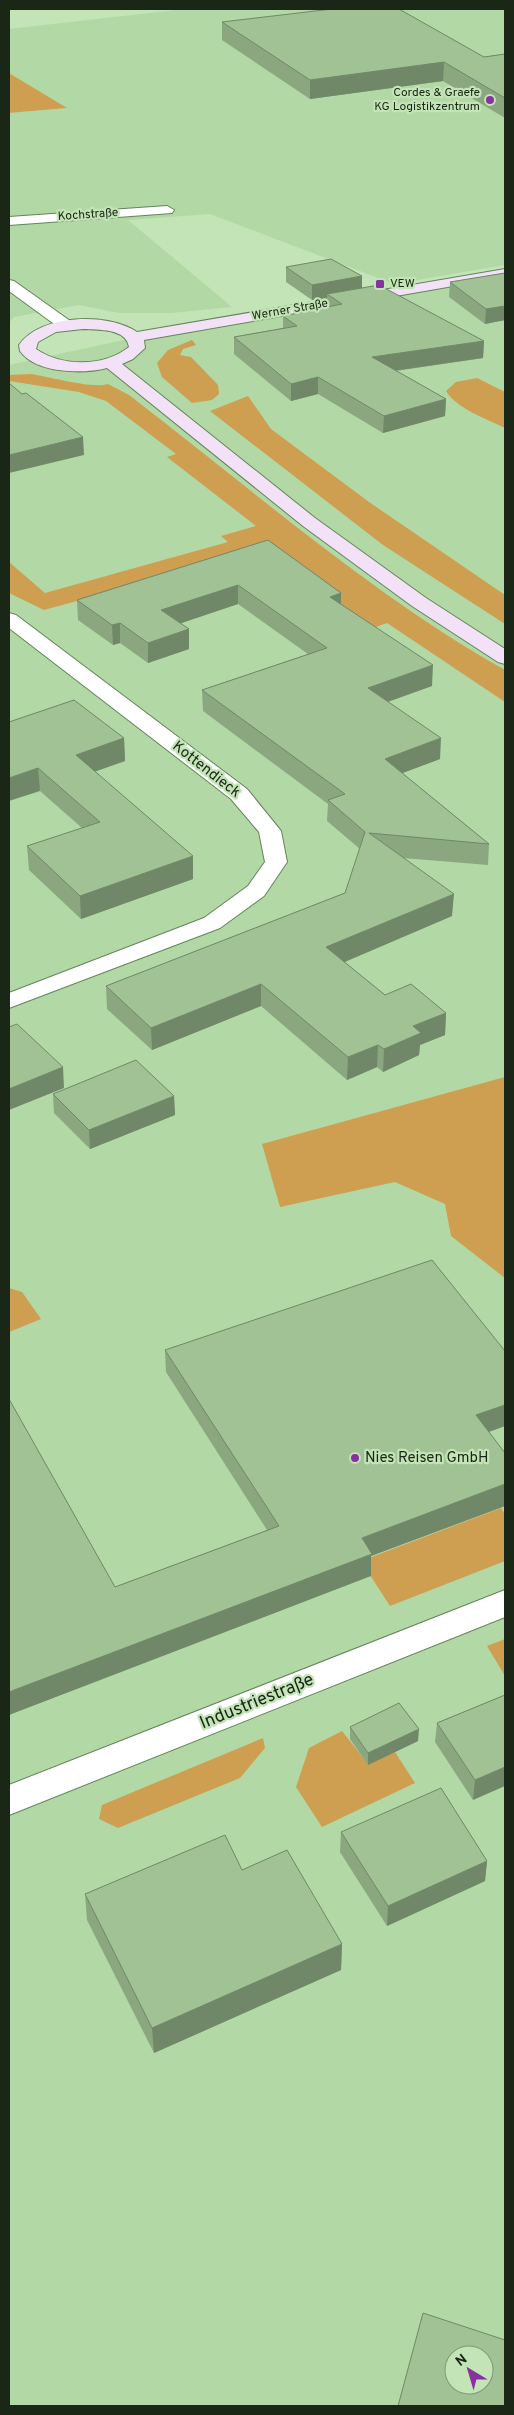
<svg xmlns="http://www.w3.org/2000/svg" width="514" height="2415" font-family="Overpass,sans-serif">
<style>
.built{fill:#b2d8a5;fill-rule:evenodd}
.green{fill:#ce9f50}
.lines{fill:none;stroke-linecap:round;stroke-linejoin:round}
.street-casing{stroke:#65845a;stroke-width:2}
.secondary-casing{stroke:#65845a;stroke-width:2}
.street{fill:#fff;fill-rule:evenodd}
.secondary{fill:#f3e1f8;fill-rule:evenodd}
.wall{fill:#8aa780}
.shaded-wall{fill:#708868}
.building{fill:#a0c295;stroke:#708868;fill-rule:evenodd}
.poi-dot{fill:#8832a0;stroke:#c2e4b6;stroke-width:2}
.labels{text-anchor:middle;dominant-baseline:central;stroke-width:4.5;stroke-linejoin:round;paint-order:stroke}
.far-poi-label{font-size:12px;fill:#1b2716;stroke:#c2e4b6;text-anchor:end}
.far-street-label{font-size:12px;fill:#1b2716;stroke:#c2e4b6}
.street-label{font-size:15px;fill:#1b2716;stroke:#c2e4b6}
.poi-label{font-size:15px;fill:#1b2716;stroke:#c2e4b6;text-anchor:start}
.near-street-label{font-size:18px;fill:#1b2716;stroke:#c2e4b6}
</style>
<rect width="100%" height="100%" fill="#c2e4b6"/>
<g class="built">
<path d="M185 9H505V265L394 284 210 214 128 220 232 307 171 313H119L79 305 14 317 9 323V113L66 108 9 73V29Z"/>
<path d="M505 274V2406H9V365L142 336ZM454 2355H484V2385H454Z"/>
</g>
<g class="green">
<path d="M9 73 67 108 9 113Z"/>
<path d="M192 340 196 345 183 349 180 355 191 357 218 385 219 394 212 400 192 403 162 377 157 363 168 350Z"/>
<path d="M31 374C51 377 92 389 108 384L129 395C252 489 370 594 505 670V702L387 623 306 652 257 552 44 610 9 593V562L45 593 228 542 221 536 256 526 167 457 176 454 106 401 79 392 9 381V375Z"/>
<path d="M477 378 505 392V428C487 419 457 409 446 391L456 382Z"/>
<path d="M248 396 271 429 369 502 505 595V624L383 545 210 411Z"/>
<path d="M505 1077V1278L451 1236 445 1204 395 1182 280 1207 262 1144Z"/>
<path d="M9 1288 22 1292 41 1319 9 1332Z"/>
<path d="M501 1508 505 1514V1561L390 1606 361 1561Z"/>
<path d="M505 1639V1676L487 1646Z"/>
<path d="M342 1731 368 1764 395 1752 415 1783 322 1827 296 1787 309 1748Z"/>
<path d="M263 1738 265 1748 240 1778 118 1828 99 1819 102 1805Z"/>
</g>
<g class="lines">
<defs>
<g id="street">
<path d="M167 206 174 210 172 213 9 225V217Z"/>
<path d="M9 280 14 281 73 323 75 326 73 329H61L9 291Z"/>
<path d="M9 613 16 615 247 789 281 831 287 862 264 896 220 928 9 1008V993L204 918 248 886 265 862 259 832 231 799 9 628Z"/>
<path d="M505 1590V1617L9 1815V1785Z"/>
</g>
<path id="secondary" d="M505 269V277L144 340 145 348 133 359 122 364 315 518 426 598 505 649V664L498 662 412 606 303 526 107 368C84 374 36 374 20 351L19 345C40 314 108 312 137 332ZM83 329C98 330 126 328 129 347 104 367 62 367 36 349L38 342 56 332Z"/>
</defs>
<use href="#street" class="street-casing"/>
<use href="#secondary" class="secondary-casing"/>
<use href="#street" class="street"/>
<use href="#secondary" class="secondary"/>
</g>
<g class="wall">
<path d="M222 22 484 57 505 54V118L443 81 310 99 222 40Z"/>
<path d="M286 267 362 276V288L484 341 483 358 396 371 446 399 445 416 383 433 318 394 291 401 234 354V337L283 328V316L326 307 327 298 312 300 286 282Z"/>
<path d="M505 273V320L485 324 449 297 450 282Z"/>
<path d="M268 540 341 593V604L432 686 388 702 440 759 402 773 489 844 488 865 403 858 452 916 344 962 385 995 446 1013 445 1035 420 1045 419 1055 383 1072 377 1067 347 1080 261 1006 152 1050 107 1009 106 986 345 893 360 849 327 821 328 804 203 711 202 690 308 654 238 604 180 623 189 629V649L148 663 120 643 113 645 78 620 77 600Z"/>
<path d="M9 722 124 738 125 761 95 771 193 879 81 919 29 870 27 846 82 828 40 791Z"/>
<path d="M53 1094 174 1096 175 1115 90 1149 54 1113Z"/>
<path d="M165 1350 505 1351V1426L489 1432 505 1453V1506L371 1556V1576L115 1587 267 1530 166 1372Z"/>
<path d="M505 1695 473 1800 435 1742 437 1723Z"/>
<path d="M350 1727 418 1741 368 1765 350 1739Z"/>
<path d="M341 1832 487 1861 485 1881 387 1926 340 1852Z"/>
<path d="M242 1870 342 1944 341 1970 154 2053 87 1920 85 1894Z"/>
</g>
<g class="shaded-wall">
<path d="M444 62 443 81 310 99V80Z"/>
<path d="M362 276V292L327 294V298L312 300V285Z"/>
<path d="M505 306V320L485 324 486 309Z"/>
<path d="M484 341 483 358 371 374 372 357Z"/>
<path d="M318 377V394L291 401V384Z"/>
<path d="M446 399 445 416 383 433 384 416Z"/>
<path d="M83 437 84 455 9 473V455Z"/>
<path d="M238 585V604L161 630V610Z"/>
<path d="M341 593V613L330 597Z"/>
<path d="M120 623V643L113 645 112 625Z"/>
<path d="M189 629V649L148 663V643Z"/>
<path d="M433 665 432 686 367 709 368 688Z"/>
<path d="M124 738 125 761 77 778 76 755Z"/>
<path d="M441 738 440 759 384 780 385 759Z"/>
<path d="M38 768 40 791 9 801V778Z"/>
<path d="M193 856V879L81 919 80 896Z"/>
<path d="M454 894 452 916 326 970V947Z"/>
<path d="M261 984V1006L152 1050 151 1028Z"/>
<path d="M446 1013 445 1035 420 1045 419 1055 383 1072 384 1049 413 1026Z"/>
<path d="M378 1045 377 1067 347 1080 348 1057Z"/>
<path d="M63 1067 64 1088 9 1110V1089Z"/>
<path d="M174 1096 175 1115 90 1149 89 1130Z"/>
<path d="M505 1405V1426L474 1437 476 1415Z"/>
<path d="M505 1484V1506L371 1556V1576L9 1715V1692L362 1538Z"/>
<path d="M419 1729 418 1741 368 1765V1753Z"/>
<path d="M505 1767V1786L473 1800 475 1780Z"/>
<path d="M487 1861 485 1881 387 1926 388 1906Z"/>
<path d="M342 1944 341 1970 154 2053 152 2028Z"/>
</g>
<g class="building">
<path d="M332 9H399L484 57 505 54V98L444 62 310 80 222 22Z"/>
<path d="M331 259 362 276 312 285 286 267Z"/>
<path d="M505 273V306L486 309 450 282Z"/>
<path d="M379 285 484 341 372 357 446 399 384 416 318 377 291 384 234 337 297 326 283 316 342 304 327 294Z"/>
<path d="M9 383 22 394 26 393 83 437 9 455Z"/>
<path d="M268 540 341 593 330 597 433 665 368 688 441 738 385 759 489 844 369 833 454 894 326 947 385 995 411 984 446 1013 413 1026 421 1033 384 1049 378 1045 348 1057 261 984 151 1028 106 986 345 893 365 832 328 800 345 794 202 690 327 648 238 585 161 610 189 629 148 643 120 623 112 625 77 600Z"/>
<path d="M74 700 124 738 76 755 193 856 80 896 27 846 100 822 38 768 9 778V722Z"/>
<path d="M17 1024 63 1067 9 1089V1027Z"/>
<path d="M136 1060 174 1096 89 1130 53 1094Z"/>
<path d="M432 1260 505 1351V1405L476 1415 505 1453V1484L362 1538 372 1554 9 1692V1399L115 1587 279 1526 165 1350Z"/>
<path d="M505 1695V1767L475 1780 437 1723Z"/>
<path d="M399 1703 419 1729 368 1753 350 1727Z"/>
<path d="M441 1788 487 1861 388 1906 341 1832Z"/>
<path d="M225 1835 242 1870 287 1850 342 1944 152 2028 85 1894Z"/>
<path d="M423 2313 505 2340V2406H398ZM454 2355H484V2385H454Z"/>
</g>
<g class="poi-dot">
<circle cx="490" cy="100" r="5"/>
<rect x="375" y="279" width="10" height="10" rx="2.5"/>
<circle cx="355" cy="1458" r="5"/>
</g>
<g class="labels">
<g class="far-poi-label">
<text x="480" y="93">Cordes &amp; Graefe<tspan x="480" dy="14">KG Logistikzentrum</tspan></text>
<text x="390" y="284" text-anchor="start">VEW</text>
</g>
<g class="far-street-label">
<text transform="translate(88 215) rotate(-4)">Kochstraße</text>
<text transform="translate(290 310) rotate(-10)">Werner Straße</text>
</g>
<g class="street-label">
<text transform="translate(206 770) rotate(38)">Kottendieck</text>
</g>
<g class="poi-label">
<text x="365" y="1458">Nies Reisen GmbH</text>
</g>
<g class="near-street-label">
<text transform="translate(257 1702) rotate(-22)">Industriestraße</text>
</g>
</g>
<rect width="514" height="2415" fill="none" stroke="#1b2716" stroke-width="20"/>
<g transform="translate(469 2370) rotate(322)"><circle r="24" fill="#c2e4b6" stroke="#7f9876"/>
<path d="M0-4L9 19L0 12L-9 19Z" fill="#8832a0"/>
<text y="-8" font-size="14" font-weight="bold" text-anchor="middle" fill="#1b2716">N</text>
</g>
</svg>
